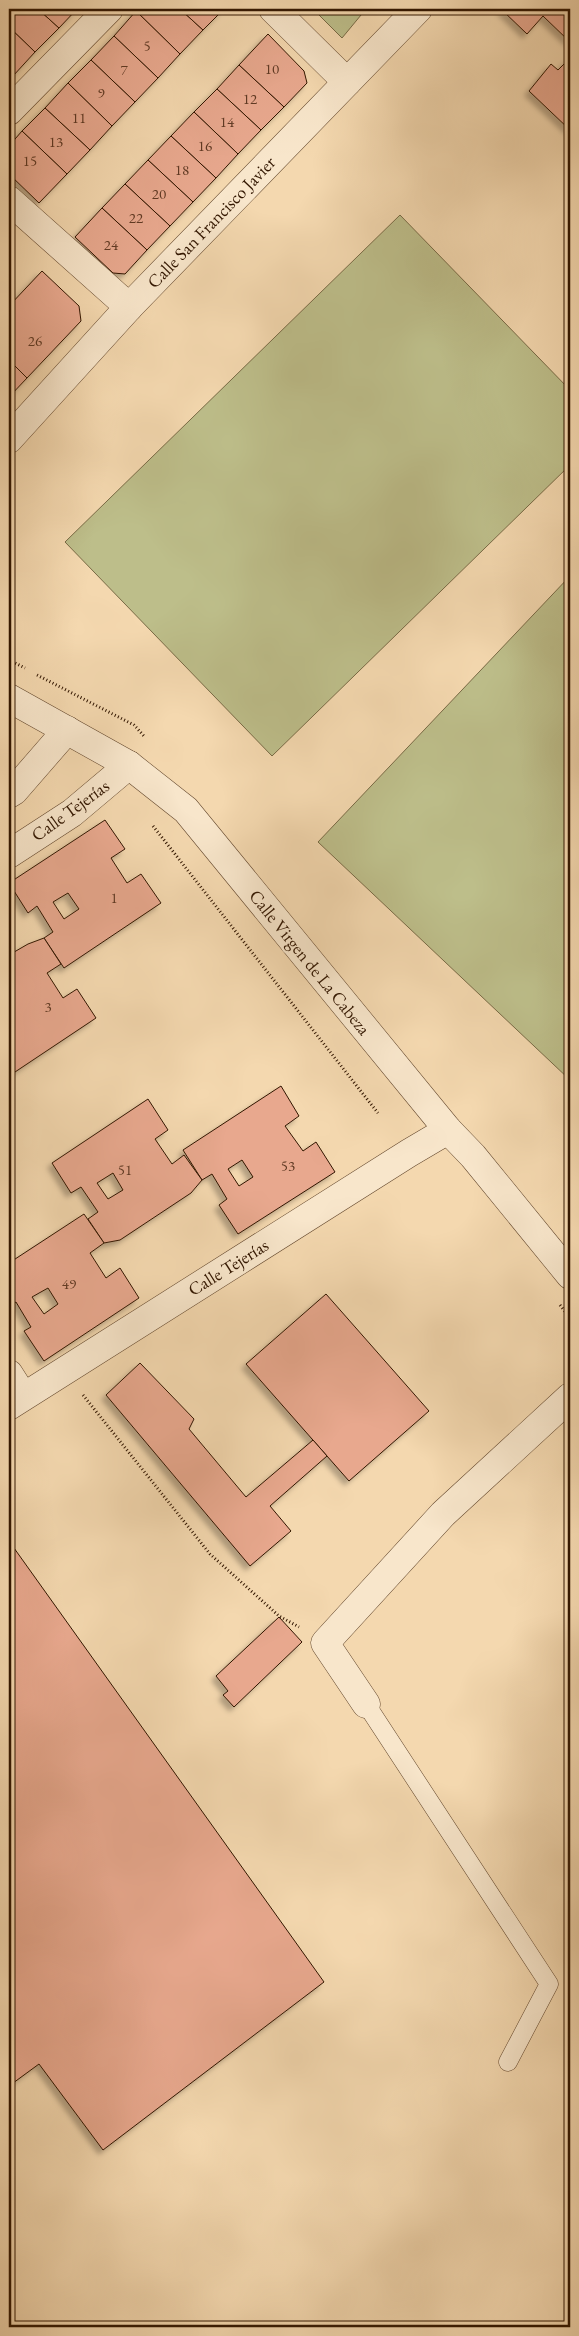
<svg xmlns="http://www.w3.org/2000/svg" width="579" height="2336" font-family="'EB Garamond',serif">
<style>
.green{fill:#bdbe8a;stroke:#786a45}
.building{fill:#e8a88e;stroke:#321600;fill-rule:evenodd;filter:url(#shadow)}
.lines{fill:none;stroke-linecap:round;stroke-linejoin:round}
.service-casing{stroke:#62462c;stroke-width:19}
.minor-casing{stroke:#62462c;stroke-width:29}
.tertiary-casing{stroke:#62462c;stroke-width:29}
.path{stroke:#321600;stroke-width:3;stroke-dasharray:1 2.5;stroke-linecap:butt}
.service{stroke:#f8e6cb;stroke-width:18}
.minor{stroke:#f8e6cb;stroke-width:28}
.tertiary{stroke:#f8e6cb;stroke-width:28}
.labels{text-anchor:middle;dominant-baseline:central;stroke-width:4.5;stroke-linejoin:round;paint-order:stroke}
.number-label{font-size:15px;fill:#603a24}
.street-label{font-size:18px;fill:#321600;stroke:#f8e6cb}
</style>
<defs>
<filter id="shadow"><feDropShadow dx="-4.5" dy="4.5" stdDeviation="2.5" flood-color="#0004"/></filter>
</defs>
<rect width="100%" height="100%" fill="#f4d8af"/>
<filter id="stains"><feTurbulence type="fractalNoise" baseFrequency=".004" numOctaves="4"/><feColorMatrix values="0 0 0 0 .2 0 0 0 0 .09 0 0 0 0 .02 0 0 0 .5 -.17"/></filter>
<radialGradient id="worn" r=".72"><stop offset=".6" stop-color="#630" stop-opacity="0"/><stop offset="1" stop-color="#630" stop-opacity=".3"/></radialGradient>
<g class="green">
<path d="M313 9H366L342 38Z"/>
<path d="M400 215 570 390V465L272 756 65 542Z"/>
<path d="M570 576V1080L318 842Z"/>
</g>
<g class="building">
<path d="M9 9H38L59 28 35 52 9 27Z"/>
<path d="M38 9H77L59 28Z"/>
<path d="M139 9H180L203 30 180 54 136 11Z"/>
<path d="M180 9H224L203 30Z"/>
<path d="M501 9H570V42L543 16 527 34Z"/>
<path d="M136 11 180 54 158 78 114 36Z"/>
<path d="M9 27 35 52 13 76 9 72Z"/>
<path d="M268 34 304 71 307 83 284 107 239 65Z"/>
<path d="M114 36 158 78 135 102 91 60Z"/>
<path d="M570 58V130L529 91 551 64 558 70Z"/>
<path d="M91 60 135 102 112 126 68 83Z"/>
<path d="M239 65 284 107 261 130 217 89Z"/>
<path d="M68 83 112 126 90 150 45 108Z"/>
<path d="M217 89 261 130 238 154 194 112Z"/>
<path d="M45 108 90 150 67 174 22 131Z"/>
<path d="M194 112 238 154 216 178 171 136Z"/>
<path d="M22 131 67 174 39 203 9 174V146Z"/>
<path d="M171 136 216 178 193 202 148 160Z"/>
<path d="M148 160 193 202 170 226 125 184Z"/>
<path d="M125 184 170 226 147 250 102 208Z"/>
<path d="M102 208 147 250 125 274 113 273 75 237Z"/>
<path d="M42 271 79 306 81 321 27 378 9 360V306Z"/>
<path d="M9 360 27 378 9 397Z"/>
<path d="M105 820 125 849 111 858 127 883 141 874 161 903 64 968 44 938 53 932 37 906 28 913 9 883ZM68 893 79 909 64 919 53 902Z"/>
<path d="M44 938 61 964 47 973 63 998 77 989 96 1018 9 1076V1027L14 1024 9 1015V955L28 944Z"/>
<path d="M281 1086 299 1116 285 1126 303 1151 316 1142 335 1172 238 1234 219 1205 227 1199 212 1174 202 1180 183 1150ZM242 1160 253 1177 239 1186 228 1169Z"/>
<path d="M148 1099 168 1130 155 1139 172 1164 184 1155 202 1180 191 1193 120 1240 104 1243 88 1219 98 1212 81 1187 71 1193 52 1163ZM113 1173 123 1190 108 1199 97 1183Z"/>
<path d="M84 1214 104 1243 90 1253 106 1278 120 1268 139 1298 44 1361 24 1331 31 1327 16 1302 9 1306V1263ZM48 1288 58 1304 44 1314 32 1297Z"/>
<path d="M326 1294 429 1411 349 1481 246 1364Z"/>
<path d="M140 1363 194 1419 189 1429 246 1497 313 1440 327 1456 270 1506 291 1531 250 1566 106 1395Z"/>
<path d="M9 1541 324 1982 103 2150 39 2064 9 2086Z"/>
<path d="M279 1617 302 1642 234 1707 223 1695 228 1691 216 1676Z"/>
</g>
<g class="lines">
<defs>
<path id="service" d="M366 1704 549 1984 508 2062"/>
<g id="minor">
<path d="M273 9 347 82"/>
<path d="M9 111 109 9"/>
<path d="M9 200 129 307"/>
<path d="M9 439 129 307 418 9"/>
<path d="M9 794 14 791 67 730"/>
<path d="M9 854 72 813 129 765"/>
<path d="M9 1374 23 1396"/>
<path d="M9 1406 409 1153 448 1130"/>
<path d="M366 1704 325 1643 443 1514 570 1397"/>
</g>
<path id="tertiary" d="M9 698 129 765 186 810 448 1130 473 1156 570 1275"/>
</defs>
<use href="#service" class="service-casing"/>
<use href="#minor" class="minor-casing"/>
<use href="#tertiary" class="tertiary-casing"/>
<g class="path">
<path d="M9 660 25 668"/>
<path d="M37 675 134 725 144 736"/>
<path d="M153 826 378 1113"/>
<path d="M560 1305 570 1318"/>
<path d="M83 1395 210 1554 279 1616 299 1627"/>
</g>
<use href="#service" class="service"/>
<use href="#minor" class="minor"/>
<use href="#tertiary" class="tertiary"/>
</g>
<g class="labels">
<g class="number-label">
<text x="147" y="45">5</text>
<text x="272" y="68">10</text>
<text x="124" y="69">7</text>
<text x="101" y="92">9</text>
<text x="250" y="98">12</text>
<text x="79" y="117">11</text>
<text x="227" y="121">14</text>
<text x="56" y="141">13</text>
<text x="205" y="145">16</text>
<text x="30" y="160">15</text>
<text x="182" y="169">18</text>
<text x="159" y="193">20</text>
<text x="136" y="217">22</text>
<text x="111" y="244">24</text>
<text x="35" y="340">26</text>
<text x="114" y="897">1</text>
<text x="48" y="1006">3</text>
<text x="288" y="1165">53</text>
<text x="125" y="1169">51</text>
<text x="69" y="1283">49</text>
</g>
<g class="street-label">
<text transform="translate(211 222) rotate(-46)">Calle San Francisco Javier</text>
<text transform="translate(70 810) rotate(-36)">Calle Tejerías</text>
<text transform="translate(310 962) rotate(51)">Calle Virgen de La Cabeza</text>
<text transform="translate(228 1267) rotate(-32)">Calle Tejerías</text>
</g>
</g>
<rect width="579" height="2336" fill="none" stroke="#f4d8af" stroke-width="30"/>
<rect x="10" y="10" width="559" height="2316" fill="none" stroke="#321600" stroke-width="2.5"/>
<rect x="15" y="15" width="549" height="2306" fill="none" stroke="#321600"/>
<rect width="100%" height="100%" filter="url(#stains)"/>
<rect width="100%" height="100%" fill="url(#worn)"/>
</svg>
